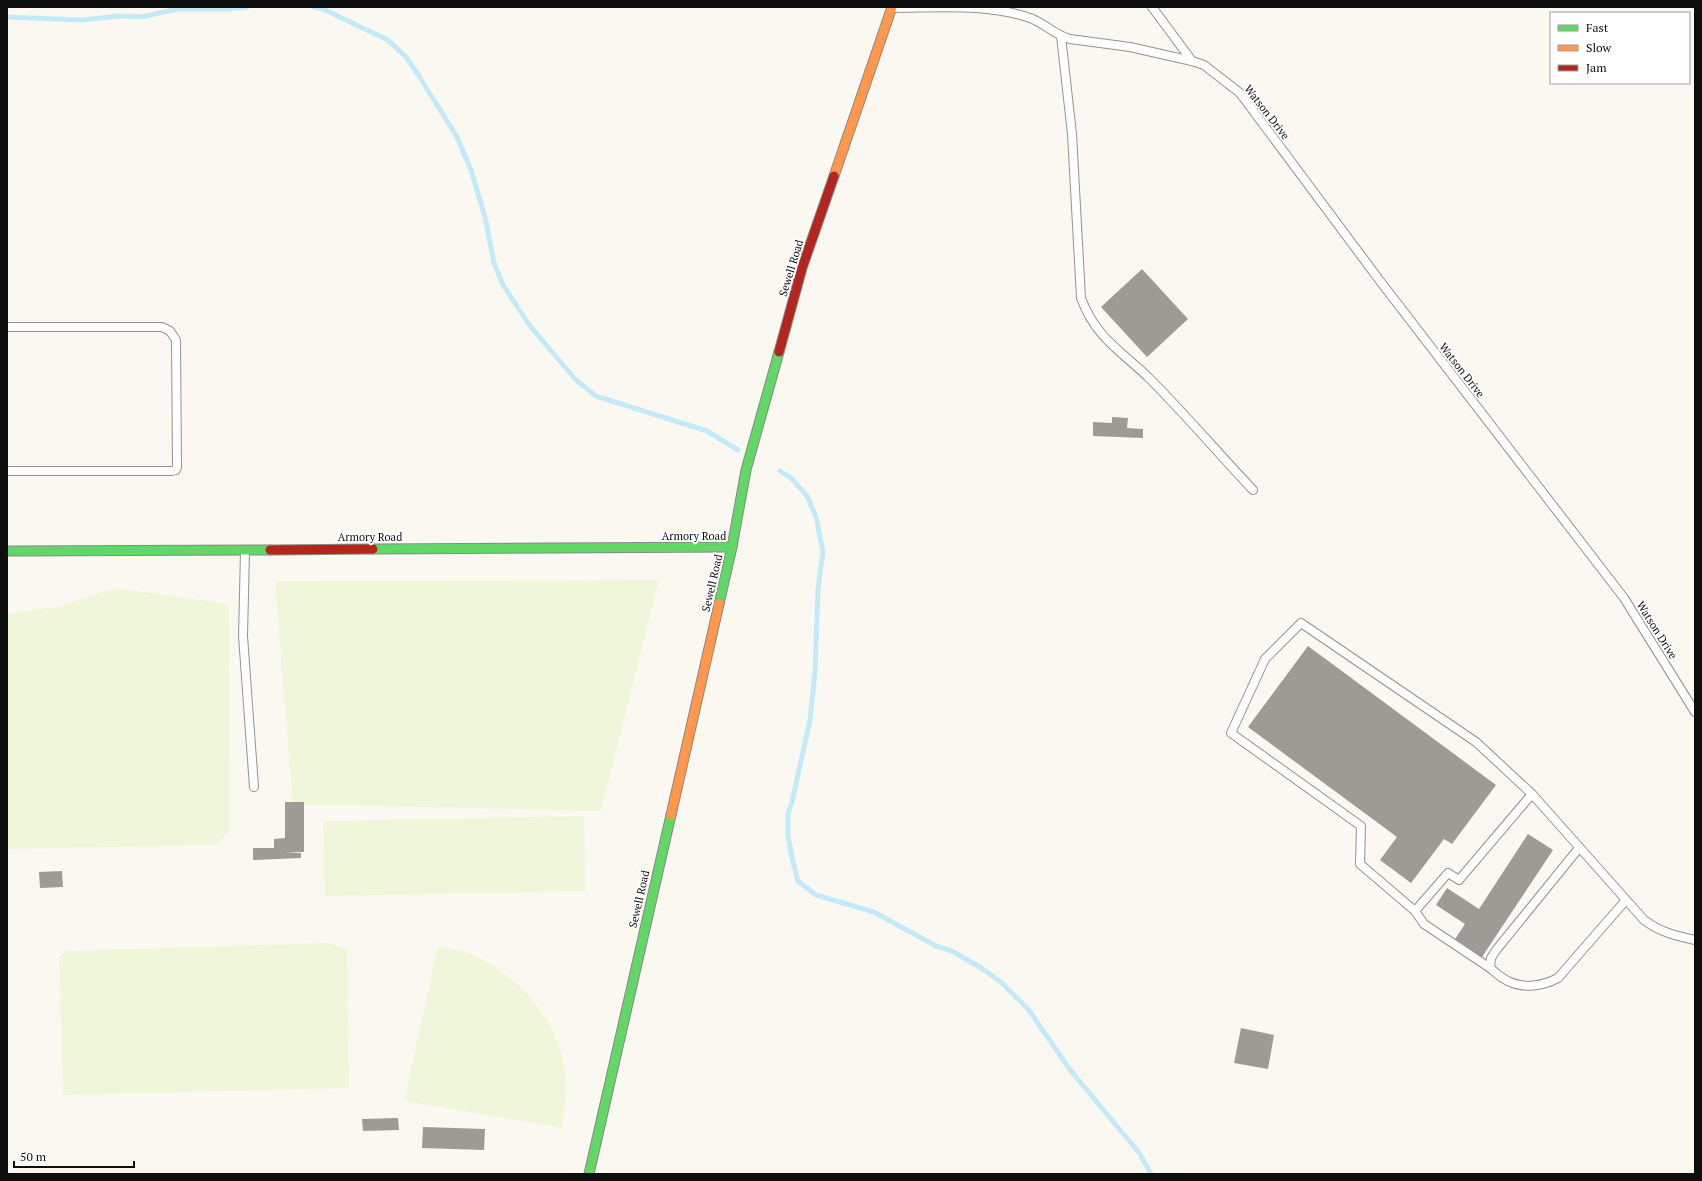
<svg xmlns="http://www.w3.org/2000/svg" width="1702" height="1181" font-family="'PT Serif',serif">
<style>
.pitch{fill:#f0f6d9}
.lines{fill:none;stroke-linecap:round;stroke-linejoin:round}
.stream{stroke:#c4eaf9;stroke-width:5}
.building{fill:#9e9b97}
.lane-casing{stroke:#949390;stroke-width:10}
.fast-casing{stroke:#8b8986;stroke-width:11}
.slow-casing{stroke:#8b8986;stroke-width:11}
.jam-casing{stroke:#8b8986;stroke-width:11}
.lane{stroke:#fefefd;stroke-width:8}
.fast{stroke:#63d668;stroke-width:9}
.slow{stroke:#ff974d;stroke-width:9}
.jam{stroke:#b3261e;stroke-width:9}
.labels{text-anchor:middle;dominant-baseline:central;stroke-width:4;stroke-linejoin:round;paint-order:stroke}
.street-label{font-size:11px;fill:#0d0d0d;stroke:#fff}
</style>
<rect width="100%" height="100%" fill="#fbf8f1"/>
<g class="pitch">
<path d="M659 580 601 811 293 804 275 581Z"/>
<path d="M115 588 229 604 230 830 216 845 7 849V615L17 612 58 607Z"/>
<path d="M584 816 585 891 325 896 323 821Z"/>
<path d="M329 943 347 949 349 1088 63 1095 59 957 66 951Z"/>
<path d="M438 946C449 949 461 950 471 954 516 974 554 1015 564 1064 568 1085 565 1107 562 1128L404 1101Z"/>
</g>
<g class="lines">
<g class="stream">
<path d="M314 7 323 9 388 40 406 57 419 76 457 137 471 170 485 217 494 263 503 285 530 326 576 380 596 396 707 431 738 450"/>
<path d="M7 17 82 20 119 16 142 17 177 9H230L247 7"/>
<path d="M780 471 791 478 807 496 816 517 823 552 818 589 815 672 810 720 792 802 788 813V835L792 858 798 881 816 895 874 912 936 946 952 951 983 969 1002 983 1028 1009 1071 1071 1140 1154 1151 1174"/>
</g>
</g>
<g class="building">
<path d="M1142 269 1188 319 1147 357 1101 307Z"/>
<path d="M1112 417 1128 418 1127 428 1143 429V438L1093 436V422L1112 423Z"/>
<path d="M1308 646 1496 785 1452 844 1444 839 1411 883 1380 860 1397 837 1248 727Z"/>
<path d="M285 802H304V852H285L301 853V858L253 860V848H274V839L285 838Z"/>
<path d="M1528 834 1553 850 1482 957 1455 939 1465 924 1436 905 1447 888 1479 909Z"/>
<path d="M62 871 63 887 40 888 39 872Z"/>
<path d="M1241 1028 1274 1035 1268 1069 1234 1063Z"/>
<path d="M398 1118 399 1130 363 1131 362 1119Z"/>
<path d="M423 1127 485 1129 484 1150 422 1148Z"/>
</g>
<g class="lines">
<defs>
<g id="lane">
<path d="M1152 7 1192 61"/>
<path d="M893 8C937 8 987 3 1030 18 1044 23 1055 35 1070 39L1130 47 1192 61 1204 65 1240 93 1380 281 1624 598 1695 712"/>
<path d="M1061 36 1072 134 1081 298C1096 338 1120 350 1149 378 1185 414 1218 453 1253 490"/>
<path d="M7 327H162L170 331 176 340 177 467 176 470 172 471H7"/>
<path d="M245 551 243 636 254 787"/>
<path d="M1579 848 1497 949 1491 958 1490 968C1495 972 1501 978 1508 981 1524 989 1543 986 1558 978L1626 900"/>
<path d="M1415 911 1360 864 1361 826 1231 733 1265 659 1301 623 1476 742 1532 794 1644 920C1660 932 1676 936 1695 940"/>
<path d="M1490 968 1424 924 1415 911 1448 873 1459 880 1532 794"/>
</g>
<g id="fast">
<path d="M373 549 732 547"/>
<path d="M7 551 270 550"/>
<path d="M719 604 732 547 746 470 779 352"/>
<path d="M589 1174 671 815"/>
</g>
<g id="slow">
<path d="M834 176 892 7"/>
<path d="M671 815 719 604"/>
</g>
<g id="jam">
<path d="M779 352 802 268 834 176"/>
<path d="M270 550 373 549"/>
</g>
</defs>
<use href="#lane" class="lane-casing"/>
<use href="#fast" class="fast-casing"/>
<use href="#slow" class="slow-casing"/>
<use href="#jam" class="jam-casing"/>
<use href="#lane" class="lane"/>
<use href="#fast" class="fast"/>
<use href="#slow" class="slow"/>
<use href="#jam" class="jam"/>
</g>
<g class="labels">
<g class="street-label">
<text transform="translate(1267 112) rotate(52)">Watson Drive</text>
<text transform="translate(791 268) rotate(-73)">Sewell Road</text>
<text transform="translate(1462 370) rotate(52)">Watson Drive</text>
<text x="694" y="536">Armory Road</text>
<text x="370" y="537">Armory Road</text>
<text transform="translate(712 583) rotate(-77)">Sewell Road</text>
<text transform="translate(1657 630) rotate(58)">Watson Drive</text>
<text transform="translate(639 899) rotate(-77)">Sewell Road</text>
</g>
</g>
<rect width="1702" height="1181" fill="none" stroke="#0d0d0d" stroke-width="16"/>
<rect x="1550" y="12" width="140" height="72" fill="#ffffff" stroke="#9e9e9e"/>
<rect x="1558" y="25" width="20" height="6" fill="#63d668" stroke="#9e9e9e"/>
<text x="1586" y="32" font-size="12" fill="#0d0d0d">Fast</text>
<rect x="1558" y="45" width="20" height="6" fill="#ff974d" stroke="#9e9e9e"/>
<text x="1586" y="52" font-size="12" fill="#0d0d0d">Slow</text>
<rect x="1558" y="65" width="20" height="6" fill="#b3261e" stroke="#9e9e9e"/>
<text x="1586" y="72" font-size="12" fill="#0d0d0d">Jam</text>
<path d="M14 1161v6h120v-6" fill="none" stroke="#0d0d0d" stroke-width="2"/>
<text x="20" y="1161" font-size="12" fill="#0d0d0d" stroke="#ffffff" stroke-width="3" paint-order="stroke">50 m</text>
</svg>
